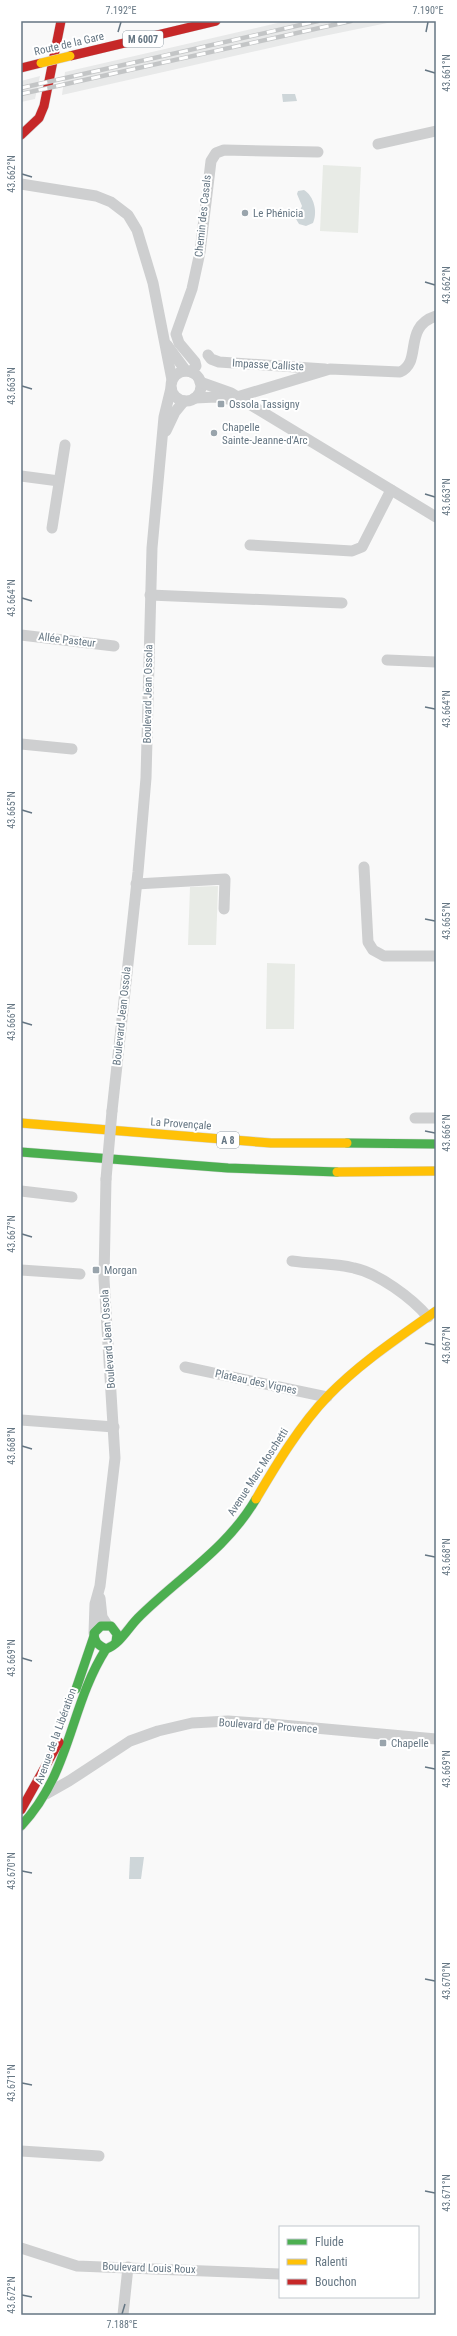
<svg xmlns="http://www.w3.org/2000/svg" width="457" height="2336" font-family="'Roboto Condensed',sans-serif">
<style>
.built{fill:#e8e9e9}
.green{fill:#e8ebe6}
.water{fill:#ced6d9}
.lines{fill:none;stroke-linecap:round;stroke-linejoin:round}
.fast-casing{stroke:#d5d6d7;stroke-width:10}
.slow-casing{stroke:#d5d6d7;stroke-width:10}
.jam-casing{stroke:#d5d6d7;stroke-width:10}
.street{stroke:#cecfd0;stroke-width:11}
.fast{stroke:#4caf50;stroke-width:9}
.slow{stroke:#ffc107;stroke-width:9}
.jam{stroke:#c62828;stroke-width:9}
.rail-casing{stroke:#c3c5c6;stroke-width:4.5}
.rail{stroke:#fff;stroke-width:3;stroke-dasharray:9;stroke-linecap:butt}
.slow-bridge-casing{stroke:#d5d6d7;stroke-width:10;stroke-linecap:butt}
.street-bridge{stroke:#cecfd0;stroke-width:11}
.slow-bridge{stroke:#ffc107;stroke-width:9}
.ticks{fill:none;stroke:#657683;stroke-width:1.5}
.poi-dot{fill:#99a4ac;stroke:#fff;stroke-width:1.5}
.labels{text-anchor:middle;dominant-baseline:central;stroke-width:4;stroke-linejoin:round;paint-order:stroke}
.shield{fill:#fff;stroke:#939fa8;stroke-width:1}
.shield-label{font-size:10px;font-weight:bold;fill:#657683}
.street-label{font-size:11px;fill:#657683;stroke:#fff}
.poi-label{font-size:11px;fill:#657683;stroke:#fff;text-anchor:start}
.neatline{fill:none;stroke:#657683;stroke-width:1.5}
.ticks-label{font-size:10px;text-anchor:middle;fill:#657683}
</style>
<rect width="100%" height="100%" fill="#f9f9f9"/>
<g class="built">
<path d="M286 21H397L314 38 62 95 65 72Z"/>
<path d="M40 76 35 99 21 102V81Z"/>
</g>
<g class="green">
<path d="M323 165 361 167 358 233 320 231Z"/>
<path d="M218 886 216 945H188L190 887Z"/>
<path d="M267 963 295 964 294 1029H266Z"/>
</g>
<g class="water">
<path d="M282 94H295L297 101 283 102Z"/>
<path d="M304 190C314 196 318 212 313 223L306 226 299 224 296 219 302 206 297 194 298 191Z"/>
<path d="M130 1857H144L141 1879H129Z"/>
</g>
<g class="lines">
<defs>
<g id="fast">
<path d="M347 1143 436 1144"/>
<path d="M21 1152 228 1168 337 1172"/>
<path d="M116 1642 117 1634 111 1626H101L94 1633C94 1642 98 1645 106 1649 120 1644 128 1628 138 1618 179 1577 226 1550 256 1499"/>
<path d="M76 1689 94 1636"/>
<path d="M21 1826C72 1771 69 1707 106 1649"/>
</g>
<g id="slow">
<path d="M21 1123 271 1143H347"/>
<path d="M337 1172 436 1171"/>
<path d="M256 1499C276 1465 300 1425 328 1396 360 1363 398 1338 436 1311"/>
</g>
<g id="jam">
<path d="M70 56 216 21"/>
<path d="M21 68 41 63"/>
<path d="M21 135 39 118 44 106 61 21"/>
<path d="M21 1810 59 1742"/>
</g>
</defs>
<use href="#fast" class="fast-casing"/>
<use href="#slow" class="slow-casing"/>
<use href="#jam" class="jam-casing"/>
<g class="street">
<path d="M378 144 436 131"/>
<path d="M21 184 96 196 111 202 128 215 137 230 153 283 172 380"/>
<path d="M167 345 186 371"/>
<path d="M208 355 211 359 219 362 325 369"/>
<circle cx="186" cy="386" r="15"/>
<path d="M191 372 196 366 195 362 179 343 176 334 192 289 200 252 211 161 216 153 224 150 318 152"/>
<path d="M200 382 231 393 436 517"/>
<path d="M237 397 330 369 400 372C423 362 402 327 436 316"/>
<path d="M195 398 216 397 240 401"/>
<path d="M166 431 175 412 184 401"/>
<path d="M21 476 59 481"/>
<path d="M52 528 65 445"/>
<path d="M250 545 352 551 362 547 391 490"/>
<path d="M150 595 342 603"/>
<path d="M21 635 114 646"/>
<path d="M387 660 436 662"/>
<path d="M21 744 72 749"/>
<path d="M364 867 368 942 373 950 384 956H436"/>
<path d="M136 884 225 879 224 909"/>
<path d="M112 1111 138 872 146 778 152 548 164 417 171 388"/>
<path d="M415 1118H436"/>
<path d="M21 1191 72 1197"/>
<path d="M292 1261C312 1264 334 1263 354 1268 378 1273 412 1298 428 1317"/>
<path d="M21 1270 80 1274"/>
<path d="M185 1367 327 1397"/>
<path d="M21 1420 114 1427"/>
<path d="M100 1598 102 1617 107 1625"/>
<path d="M94 1633 95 1604 100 1586 115 1458 104 1279 106 1179"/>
<path d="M46 1794 69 1781 130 1741 158 1731 192 1723 228 1721 271 1724 436 1739"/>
<path d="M21 2151 99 2156"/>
<path d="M21 2248 77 2266 280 2274"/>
<path d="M123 2315 128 2267"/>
</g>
<use href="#fast" class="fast"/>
<use href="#slow" class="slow"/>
<use href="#jam" class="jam"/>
<defs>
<g id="rail">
<path d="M21 88 318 21"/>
<path d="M21 94 351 21"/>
</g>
</defs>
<use href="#rail" class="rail-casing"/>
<use href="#rail" class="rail"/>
<defs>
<path id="slow-bridge" d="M41 63 70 56"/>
</defs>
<use href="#slow-bridge" class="slow-bridge-casing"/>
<path class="street-bridge" d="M106 1179 112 1111"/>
<use href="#slow-bridge" class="slow-bridge"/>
</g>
<path class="ticks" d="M118 32 121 22M426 32 428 22M425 70 435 73M22 174 32 177M425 282 435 285M22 386 32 389M425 494 435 497M22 598 32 601M425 707 435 709M22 810 32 813M425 919 435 921M22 1022 32 1025M425 1131 435 1133M22 1234 32 1237M425 1343 435 1345M22 1446 32 1449M425 1555 435 1557M22 1658 32 1661M425 1767 435 1769M22 1871 32 1873M425 1979 435 1981M22 2083 32 2085M425 2191 435 2193M22 2295 32 2297M122 2314 125 2304"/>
<g class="poi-dot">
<circle cx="245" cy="213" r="4"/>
<rect x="217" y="400" width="8" height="8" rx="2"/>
<circle cx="214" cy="433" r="4"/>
<rect x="92" y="1266" width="8" height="8" rx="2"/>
<rect x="379" y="1739" width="8" height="8" rx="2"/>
</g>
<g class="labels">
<g class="shield">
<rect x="123" y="31" width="40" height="16" rx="3"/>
<rect x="217" y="1132" width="22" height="16" rx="3"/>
</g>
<g class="shield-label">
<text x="143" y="39">M 6007</text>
<text x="228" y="1140">A 8</text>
</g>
<g class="street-label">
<text transform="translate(69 44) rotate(-13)">Route de la Gare</text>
<text transform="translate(203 216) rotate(-84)">Chemin des Casals</text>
<text transform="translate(268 365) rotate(3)">Impasse Calliste</text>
<text transform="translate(67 640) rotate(7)">Allée Pasteur</text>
<text transform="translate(148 694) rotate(-89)">Boulevard Jean Ossola</text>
<text transform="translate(122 1016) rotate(-84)">Boulevard Jean Ossola</text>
<text transform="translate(181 1124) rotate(4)">La Provençale</text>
<text transform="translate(108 1339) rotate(-94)">Boulevard Jean Ossola</text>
<text transform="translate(256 1382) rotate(12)">Plateau des Vignes</text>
<text transform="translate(258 1472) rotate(-57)">Avenue Marc Moschetti</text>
<text transform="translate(268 1726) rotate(4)">Boulevard de Provence</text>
<text transform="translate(56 1736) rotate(-70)">Avenue de la Libération</text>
<text transform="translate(149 2268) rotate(2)">Boulevard Louis Roux</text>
</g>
<g class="poi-label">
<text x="253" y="213">Le Phénicia</text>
<text x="229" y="404">Ossola Tassigny</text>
<text x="222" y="427">Chapelle<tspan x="222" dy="13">Sainte-Jeanne-d'Arc</tspan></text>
<text x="104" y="1270">Morgan</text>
<text x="391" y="1743">Chapelle</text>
</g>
</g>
<rect width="457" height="2336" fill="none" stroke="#ffffff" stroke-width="44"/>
<rect x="279" y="2226" width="140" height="72" fill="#ffffff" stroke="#c1c8cd"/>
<rect x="287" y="2239" width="20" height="6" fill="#4caf50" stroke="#c1c8cd"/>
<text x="315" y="2246" font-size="12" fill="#657683">Fluide</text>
<rect x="287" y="2259" width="20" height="6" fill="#ffc107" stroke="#c1c8cd"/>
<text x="315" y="2266" font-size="12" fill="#657683">Ralenti</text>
<rect x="287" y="2279" width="20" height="6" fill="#c62828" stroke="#c1c8cd"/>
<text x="315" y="2286" font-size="12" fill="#657683">Bouchon</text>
<rect x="22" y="22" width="413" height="2292" class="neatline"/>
<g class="ticks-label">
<text x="121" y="14">7.192°E</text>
<text x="428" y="14">7.190°E</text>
<text transform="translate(446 73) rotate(-90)" y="4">43.661°N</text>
<text transform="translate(11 174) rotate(-90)" y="4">43.662°N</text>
<text transform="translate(446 285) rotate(-90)" y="4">43.662°N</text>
<text transform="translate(11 386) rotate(-90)" y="4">43.663°N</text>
<text transform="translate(446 497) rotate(-90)" y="4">43.663°N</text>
<text transform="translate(11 598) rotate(-90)" y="4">43.664°N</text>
<text transform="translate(446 709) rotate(-90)" y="4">43.664°N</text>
<text transform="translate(11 810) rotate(-90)" y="4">43.665°N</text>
<text transform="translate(446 921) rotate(-90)" y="4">43.665°N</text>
<text transform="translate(11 1022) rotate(-90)" y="4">43.666°N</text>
<text transform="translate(446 1133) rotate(-90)" y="4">43.666°N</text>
<text transform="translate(11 1234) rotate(-90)" y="4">43.667°N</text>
<text transform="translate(446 1345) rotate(-90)" y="4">43.667°N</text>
<text transform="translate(11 1446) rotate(-90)" y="4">43.668°N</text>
<text transform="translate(446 1557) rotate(-90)" y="4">43.668°N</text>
<text transform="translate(11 1658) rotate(-90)" y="4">43.669°N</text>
<text transform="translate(446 1769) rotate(-90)" y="4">43.669°N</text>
<text transform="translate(11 1871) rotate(-90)" y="4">43.670°N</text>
<text transform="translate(446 1981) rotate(-90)" y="4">43.670°N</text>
<text transform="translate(11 2083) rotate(-90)" y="4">43.671°N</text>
<text transform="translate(446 2193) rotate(-90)" y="4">43.671°N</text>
<text transform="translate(11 2295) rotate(-90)" y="4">43.672°N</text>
<text x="122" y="2328">7.188°E</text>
</g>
</svg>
